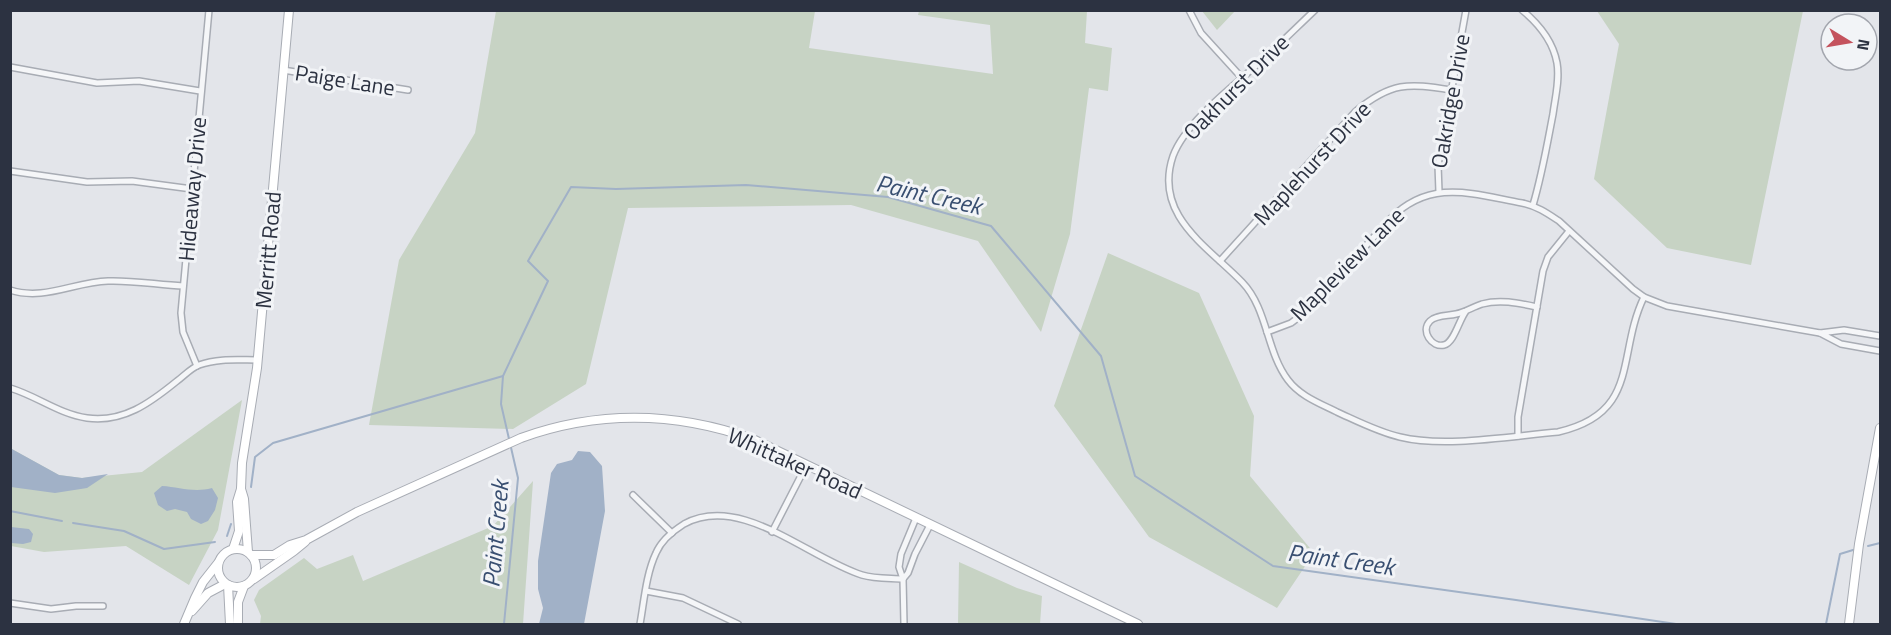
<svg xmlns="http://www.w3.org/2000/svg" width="1891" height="635" font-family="'Titillium Web',sans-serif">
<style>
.green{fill:#c7d3c4}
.water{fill:#a1b1c7}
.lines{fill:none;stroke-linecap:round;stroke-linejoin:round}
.stream{stroke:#a1b1c7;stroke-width:2}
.street-casing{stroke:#a8acb4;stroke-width:8}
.secondary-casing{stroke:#a8acb4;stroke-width:10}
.street{stroke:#f5f6f8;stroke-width:5}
.secondary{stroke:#fff;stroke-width:8}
.labels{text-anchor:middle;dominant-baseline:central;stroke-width:6;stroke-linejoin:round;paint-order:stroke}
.street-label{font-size:22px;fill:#2c3241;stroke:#f2f4f7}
.water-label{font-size:24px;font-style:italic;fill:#394f71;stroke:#f2f4f7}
</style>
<rect width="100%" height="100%" fill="#e3e5ea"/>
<g class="green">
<path d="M496 11H815L809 48 993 74 990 25 918 15 919 11H1087L1085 43 1112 48 1108 91 1089 88 1070 234 1041 332 978 241 851 205 628 208 586 384 513 429 369 425 399 260 475 133Z"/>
<path d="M1202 11V10L1235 11 1217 30Z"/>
<path d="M1597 11H1803L1751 265 1667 248 1594 179 1619 44Z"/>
<path d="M1108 253 1199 293 1254 416 1250 476 1314 553 1277 608 1149 537 1054 406Z"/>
<path d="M242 400 218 530 189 585 126 546 44 552 11 546 10 448 59 475 82 478 142 472Z"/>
<path d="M533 481 523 624H260L261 616 254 600 259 590 304 558 317 569 353 555 363 581 493 526Z"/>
<path d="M959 562 1017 588 1042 596 1040 624H958Z"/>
</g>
<g class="water">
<path d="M10 448 59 475 82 478 108 474 87 488 55 493 11 487Z"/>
<path d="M578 451 590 452 602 466 605 511 584 624H539L543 608 538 589V561L551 473 557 464 572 460Z"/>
<path d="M162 486C179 487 194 493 212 488L218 498 215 510 208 521 201 524 191 519 187 512 175 509 167 511 158 505 154 493Z"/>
<path d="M11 527 29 529 33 534 31 542 23 544 11 543Z"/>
</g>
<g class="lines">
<g class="stream">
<path d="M251 487 255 457 273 443 503 376"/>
<path d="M10 511 62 521"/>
<path d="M73 523 124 531 164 549 215 542"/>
<path d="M227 536 231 524"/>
<path d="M1868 546 1880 543"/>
<path d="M504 624 518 478 501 404 503 376 548 281 528 261 571 187 616 189 746 185 888 197 991 226 1101 356 1135 476 1273 566 1516 600 1676 624"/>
<path d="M1826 624 1840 554 1853 550"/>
</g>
<defs>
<g id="street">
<path d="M1189 10 1201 33 1242 78"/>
<path d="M1315 10C1296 28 1278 46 1259 63 1232 87 1185 123 1173 156 1153 215 1207 246 1242 282 1268 309 1266 351 1288 380 1300 396 1319 403 1337 412 1357 421 1378 432 1400 437 1445 448 1511 436 1558 432 1641 413 1616 355 1644 297"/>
<path d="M1522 10C1539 24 1553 41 1557 63 1560 80 1555 98 1553 114 1547 145 1542 175 1533 205"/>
<path d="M10 67 97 83 139 81 200 91"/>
<path d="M283 70 408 90"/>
<path d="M10 171 87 182 132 181 192 189"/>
<path d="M1439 192 1438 165 1466 10"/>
<path d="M1220 261 1356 111C1391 82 1408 83 1451 90"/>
<path d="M10 290C44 301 74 282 108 281 132 280 159 285 183 286"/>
<path d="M1466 311C1459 320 1454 343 1444 345 1432 348 1420 331 1430 321 1436 315 1448 316 1456 314 1465 312 1473 307 1482 304 1500 299 1518 303 1537 307"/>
<path d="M1267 332 1291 323 1307 311 1390 219C1431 178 1472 194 1522 203 1537 206 1547 213 1559 221L1633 289 1644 297 1667 306 1820 333"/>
<path d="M1880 336 1844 330 1820 333 1841 344 1880 351"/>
<path d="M197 366 183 332 181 313 209 10"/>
<path d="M10 388C37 396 59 414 87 418 123 423 150 403 177 381 184 376 191 368 199 365 218 358 238 360 258 360"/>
<path d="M1518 436V417L1543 271 1548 257 1569 231"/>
<path d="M633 495 672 533"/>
<path d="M772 532 806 466"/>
<path d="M903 579 908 573 915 554 930 525"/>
<path d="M646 591 683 598 738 624"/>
<path d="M10 603 51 609 76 606H103"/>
<path d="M640 624C644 602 646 574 656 553 661 541 673 531 684 524 741 493 808 558 862 575 875 579 890 578 903 579"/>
<path d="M904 624 903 579 899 567 901 554 916 518"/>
</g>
<g id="secondary">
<path d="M241 489 244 499 248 552"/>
<circle cx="237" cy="568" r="19"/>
<path d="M233 549 239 531 237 502 241 489 242 463 257 368 289 10"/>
<path d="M251 555H274L290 545 306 540 357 512 521 438C599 410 678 412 755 440L1138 624"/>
<path d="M254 579 294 551 305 542"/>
<path d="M228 585 230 624"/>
<path d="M192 611 208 593 225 584"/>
<path d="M184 624 195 598 203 582 218 563"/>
<path d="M238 624V602L244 586"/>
<path d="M1849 624 1859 544 1880 428"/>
</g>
</defs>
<use href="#street" class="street-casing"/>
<use href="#secondary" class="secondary-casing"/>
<use href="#street" class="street"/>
<use href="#secondary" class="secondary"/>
</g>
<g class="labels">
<g class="street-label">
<text transform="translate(345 80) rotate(9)">Paige Lane</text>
<text transform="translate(1236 87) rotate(-45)">Oakhurst Drive</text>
<text transform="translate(1450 101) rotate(-80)">Oakridge Drive</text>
<text transform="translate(1312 163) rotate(-47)">Maplehurst Drive</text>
<text transform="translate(192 189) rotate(-85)">Hideaway Drive</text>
<text transform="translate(268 250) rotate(-85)">Merritt Road</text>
<text transform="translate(1347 264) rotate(-45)">Mapleview Lane</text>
<text transform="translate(795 463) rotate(24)">Whittaker Road</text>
</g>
<g class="water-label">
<text transform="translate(929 194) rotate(13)">Paint Creek</text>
<text transform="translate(495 534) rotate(-85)">Paint Creek</text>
<text transform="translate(1341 559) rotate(8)">Paint Creek</text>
</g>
</g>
<rect width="1891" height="635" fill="none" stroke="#2c3241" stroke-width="24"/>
<g transform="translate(1849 42) rotate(101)"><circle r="28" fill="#f2f4f7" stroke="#a3a6ae" stroke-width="1.5"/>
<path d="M0-4.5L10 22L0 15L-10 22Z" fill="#c4525d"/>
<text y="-9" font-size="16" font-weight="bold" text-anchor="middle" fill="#2c3241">N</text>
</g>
</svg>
